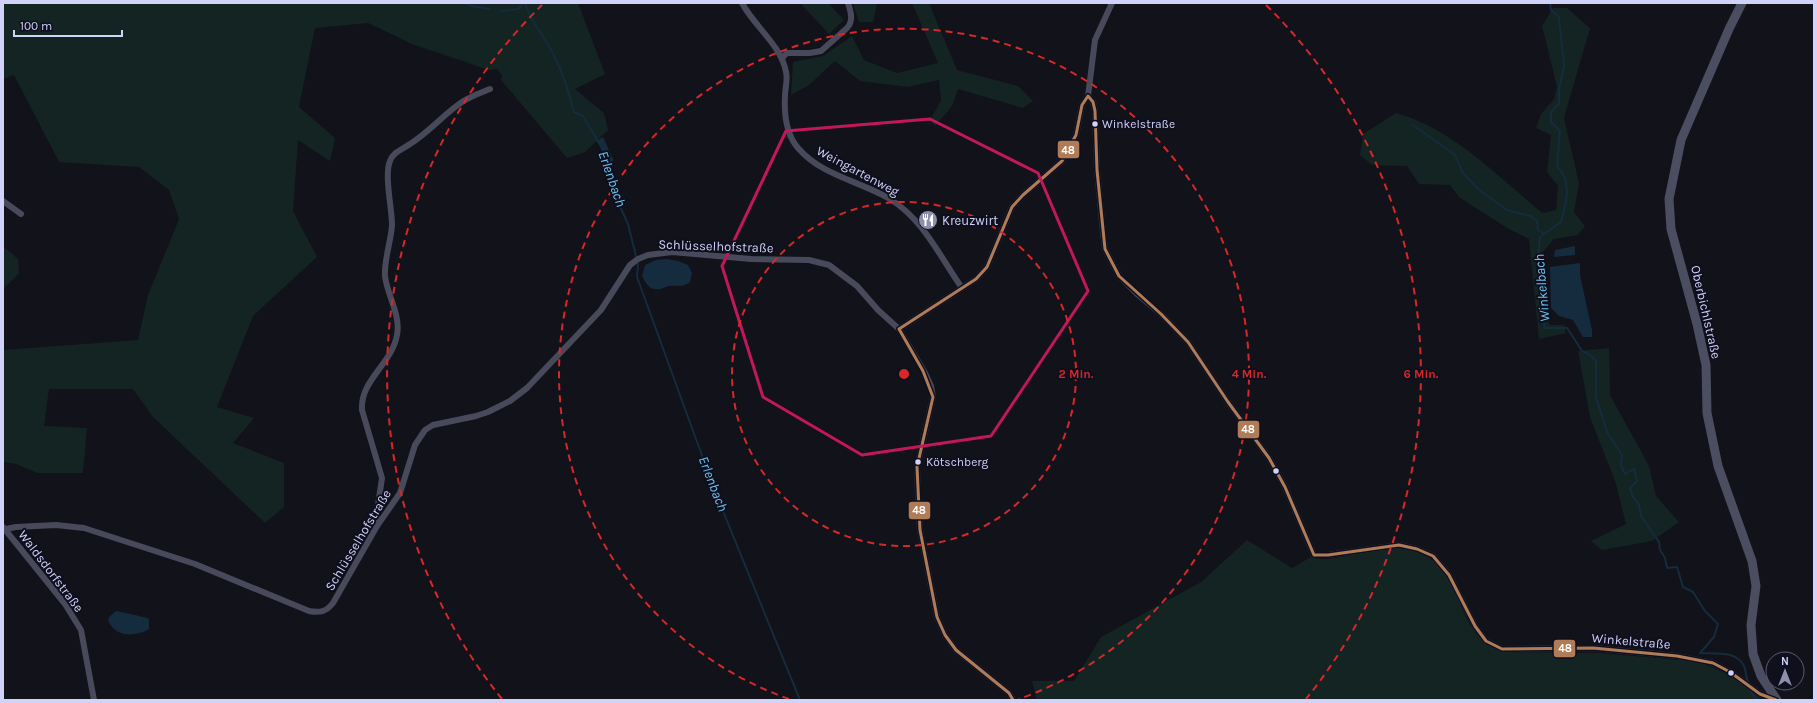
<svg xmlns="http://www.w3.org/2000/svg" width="1817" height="703" font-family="Karla,sans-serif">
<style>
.green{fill:#132423}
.water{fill:#152b3e}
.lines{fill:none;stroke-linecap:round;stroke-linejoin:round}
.stream{stroke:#152b3e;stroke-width:2}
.street{stroke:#48495a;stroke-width:6}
.secondary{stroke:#4b4e60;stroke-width:9}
.bus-1-casing{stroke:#0f0f1e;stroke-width:6}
.bus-1{stroke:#b07c57;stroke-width:3}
.marked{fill:none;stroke:#c2185b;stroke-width:3;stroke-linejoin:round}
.ring{fill:none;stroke:#d62828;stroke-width:2;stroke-dasharray:7 5}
.bus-dot{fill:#d1d2f9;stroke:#0f0f1e;stroke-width:1.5}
.labels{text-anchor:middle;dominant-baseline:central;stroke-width:4;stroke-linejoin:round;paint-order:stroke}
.bus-label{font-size:12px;fill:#d1d2f9;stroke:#0f0f1e;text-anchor:start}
.street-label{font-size:13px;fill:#d1d2f9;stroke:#0f0f1e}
.poi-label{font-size:13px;fill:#d1d2f9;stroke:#0f0f1e;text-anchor:start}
.water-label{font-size:14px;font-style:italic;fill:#6cc2ed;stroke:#0f0f1e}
.centre{fill:#d62828;stroke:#0f0f1e;stroke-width:2}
.ring-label{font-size:12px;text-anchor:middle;font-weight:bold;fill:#d62828;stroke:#0f0f1e;stroke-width:4;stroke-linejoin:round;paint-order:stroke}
.line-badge{stroke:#0f0f1e;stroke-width:1.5}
.badge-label{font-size:11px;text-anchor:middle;font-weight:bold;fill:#fff}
</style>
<rect width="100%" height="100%" fill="#12121a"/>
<g class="green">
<path d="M3 3H578L605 74 575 89 604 113 608 130 585 152 567 158 501 80 502 75 497 69 489 70 412 44 368 23 315 28 299 107 335 138 330 161 298 140 293 211 317 257 253 316 217 407 254 418 233 443 284 463V507L265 523 153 417 133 389H49L44 426 87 428 83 473H38L16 464 3 462V350L138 340 148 295 179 219 169 190 139 167 59 162 14 75 3 79Z"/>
<path d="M802 3H828L844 20 829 34 801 4Z"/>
<path d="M853 3H877L873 22H859Z"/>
<path d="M912 3H929L957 70 1018 86 1033 101 1023 108 958 89 952 106 935 126 930 120 941 100 939 80 908 87 860 81 835 61 809 85 791 95 793 62 823 56 852 36 864 60 897 73 938 63Z"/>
<path d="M1553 8H1567L1590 28 1564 118 1579 183 1574 212 1585 226 1578 235 1554 239 1542 253 1546 317 1550 325H1564L1566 333 1539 339 1529 239 1507 228 1459 197 1450 185 1419 184 1407 166 1372 165 1360 155 1363 134 1396 113C1452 128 1499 177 1542 213L1556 210 1558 186 1547 172 1551 135 1536 128 1541 114 1554 99 1557 87 1542 26Z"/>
<path d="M3 246 18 259 19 274 3 289Z"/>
<path d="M1609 348 1610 395 1649 466 1656 496 1679 522 1652 541 1602 550 1591 541 1626 524 1616 484 1590 417 1578 351Z"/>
<path d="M1247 540 1292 568 1311 557C1324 561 1334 558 1347 556 1373 551 1406 542 1430 559 1468 585 1456 645 1511 652L1600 653 1691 661 1711 667 1733 677 1762 700H1037L1032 681H1074L1101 637 1201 582Z"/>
</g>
<g class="water">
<path d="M603 137 614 161 610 162 598 140Z"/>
<path d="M1575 246V255L1554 257 1555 250Z"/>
<path d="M667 259 678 261 688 265 692 273 690 282C682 288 678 285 669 286 666 286 663 289 660 289 650 291 646 284 642 276L645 265 656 260Z"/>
<path d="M1580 263V275L1592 330V337H1583L1573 320 1559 316 1551 308 1550 267Z"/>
<path d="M116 611C121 612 146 617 149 619V629C136 637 115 638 108 620L109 617Z"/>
</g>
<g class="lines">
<g class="stream">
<path d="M466 3 471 6 490 9"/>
<path d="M525 3C529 18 539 29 547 43 561 66 567 86 574 112L583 116 607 157 619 204 628 224 636 256"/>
<path d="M1550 3 1551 10 1559 17 1564 66 1559 90V104L1551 112V122L1560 131 1557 166C1573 183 1566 202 1561 222L1540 237C1537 263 1537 303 1545 328H1567L1582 351 1590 355 1596 361V397L1607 432 1622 455 1621 465 1625 474 1634 469 1637 481 1630 488 1633 497 1639 504 1641 516 1659 542 1660 550 1665 558 1667 568 1677 567 1683 587 1693 592 1705 611 1718 624 1714 637 1700 653C1715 654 1736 650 1744 666 1746 671 1746 677 1748 682"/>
<path d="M501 11 518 9 524 3"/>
<path d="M1413 125 1455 155 1463 173 1478 189 1507 210 1530 216 1537 221 1538 230 1545 234"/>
<path d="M638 264 637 277 716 494 800 700"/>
<path d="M1749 688 1756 700"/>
</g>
<g class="street">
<path d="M742 3C754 26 781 45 786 72 788 80 785 88 785 96 784 114 786 134 798 148 822 176 860 181 890 199 924 220 940 257 962 288"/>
<path d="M1112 3 1095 40 1088 96 1093 102 1095 111 1097 170 1103 232 1105 249 1119 276 1137 294 1161 314 1188 342 1228 402 1269 458 1285 487 1314 555H1328L1399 545 1417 549 1433 556 1449 575 1475 626 1486 641 1502 649 1593 648 1677 656 1713 663 1730 672 1760 694 1776 700"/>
<path d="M782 58 787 53H810L821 51 846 29C854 22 851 12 848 3"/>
<path d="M3 201 21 214"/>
<path d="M899 329 976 279 987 267 1012 207 1023 195 1062 161 1076 135 1082 105 1088 96"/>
<path d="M377 526V512L382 478 362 410C360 380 392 364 397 335 401 315 387 295 385 276 384 259 391 242 392 225 392 208 384 175 390 161 393 152 403 149 410 144 429 132 444 114 462 102 471 96 480 93 490 89"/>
<path d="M3 527 65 604 81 630 94 700"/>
<path d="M6 529 16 527 56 525 84 528 195 564 309 611C320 613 326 612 333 603L377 526 400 493 415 445 425 430 433 425 476 416 488 412 510 401 527 388 601 310 630 265 638 259 648 255 672 252 751 259 809 260 829 265 857 286 878 310 899 329 925 373 931 386 933 397 917 467 918 493 920 530 937 617 945 635 956 650 1009 693 1013 700"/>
</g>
<path class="secondary" d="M1742 3 1729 29 1681 140 1669 199 1671 229 1697 324 1706 365 1707 413 1718 466 1752 561 1756 586 1751 625 1753 654 1761 676 1777 700"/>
<defs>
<path id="bus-1" d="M1013 700 1009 693 956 650 945 635 937 617 920 530 917 467 933 397 923 371 899 329 976 279 987 267 1012 207 1023 195 1062 161 1076 135 1082 105 1088 96 1093 102 1095 111 1097 170 1105 249 1119 276 1161 314 1188 342 1228 402 1269 458 1285 487 1314 555H1328L1399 545 1417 549 1433 556 1449 575 1475 626 1486 641 1502 649 1593 648 1677 656 1713 663 1730 672 1760 694 1776 700"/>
</defs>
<use href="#bus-1" class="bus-1-casing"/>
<use href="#bus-1" class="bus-1"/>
</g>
<path class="marked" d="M930 119 1038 173 1088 291 991 436 862 455 763 397 722 266 786 131Z"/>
<g class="ring">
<circle cx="904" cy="374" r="172"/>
<path d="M789 699A345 345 0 1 1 1019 699"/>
<path d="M502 699A517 517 0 0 1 542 5M1266 5A517 517 0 0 1 1306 699"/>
</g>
<defs>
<symbol id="restaurant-disc" viewBox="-11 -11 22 22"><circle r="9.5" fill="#8e8fab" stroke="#0f0f1e"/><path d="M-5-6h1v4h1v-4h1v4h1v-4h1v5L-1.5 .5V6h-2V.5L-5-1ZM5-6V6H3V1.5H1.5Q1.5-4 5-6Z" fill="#fff"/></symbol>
</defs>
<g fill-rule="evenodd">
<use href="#restaurant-disc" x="917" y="209" width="22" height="22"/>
</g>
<g class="bus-dot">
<circle cx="1095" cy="124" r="3.5"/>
<circle cx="918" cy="462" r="3.5"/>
<circle cx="1276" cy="471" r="3.5"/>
<circle cx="1731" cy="673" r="3.5"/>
</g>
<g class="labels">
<g class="bus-label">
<text x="1102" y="124">Winkelstraße</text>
<text x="926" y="462">Kötschberg</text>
</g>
<g class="street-label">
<text transform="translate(858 171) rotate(28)">Weingartenweg</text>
<text transform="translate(716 246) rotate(2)">Schlüsselhofstraße</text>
<text transform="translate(1706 312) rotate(77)">Oberbichlstraße</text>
<text transform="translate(358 540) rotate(-59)">Schlüsselhofstraße</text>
<text transform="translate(51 571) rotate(53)">Waldsdorfstraße</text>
<text transform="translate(1631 641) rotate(5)">Winkelstraße</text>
</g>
<g class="poi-label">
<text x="942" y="220">Kreuzwirt</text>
</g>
<g class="water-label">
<text transform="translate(612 179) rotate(71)">Erlenbach</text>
<text transform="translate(1542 288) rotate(-95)">Winkelbach</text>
<text transform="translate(713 484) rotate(69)">Erlenbach</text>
</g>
</g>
<circle cx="904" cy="374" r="6" class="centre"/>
<g class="ring-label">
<text x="1076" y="378">2 Min.</text>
<text x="1249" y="378">4 Min.</text>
<text x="1421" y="378">6 Min.</text>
</g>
<g class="line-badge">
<rect x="1057" y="140" width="23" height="19" rx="4" fill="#b07c57"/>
<rect x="1237" y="420" width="23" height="19" rx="4" fill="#b07c57"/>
<rect x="908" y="501" width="23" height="19" rx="4" fill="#b07c57"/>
<rect x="1553" y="639" width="23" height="19" rx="4" fill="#b07c57"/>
</g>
<g class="badge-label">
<text x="1068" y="154">48</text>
<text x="1248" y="433">48</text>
<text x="919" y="514">48</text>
<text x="1565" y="652">48</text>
</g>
<rect width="1817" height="703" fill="none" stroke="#d1d2f9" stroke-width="8"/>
<g transform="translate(1785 671)"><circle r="19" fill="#0f0f1e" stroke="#5d5d76"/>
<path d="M0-3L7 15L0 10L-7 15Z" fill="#8e8fab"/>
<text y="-6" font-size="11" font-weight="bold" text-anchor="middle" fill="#d1d2f9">N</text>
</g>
<path d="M14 30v6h108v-6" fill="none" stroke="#d1d2f9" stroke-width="2"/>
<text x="20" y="30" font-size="12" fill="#d1d2f9" stroke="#0f0f1e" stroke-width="3" paint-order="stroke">100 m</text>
</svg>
